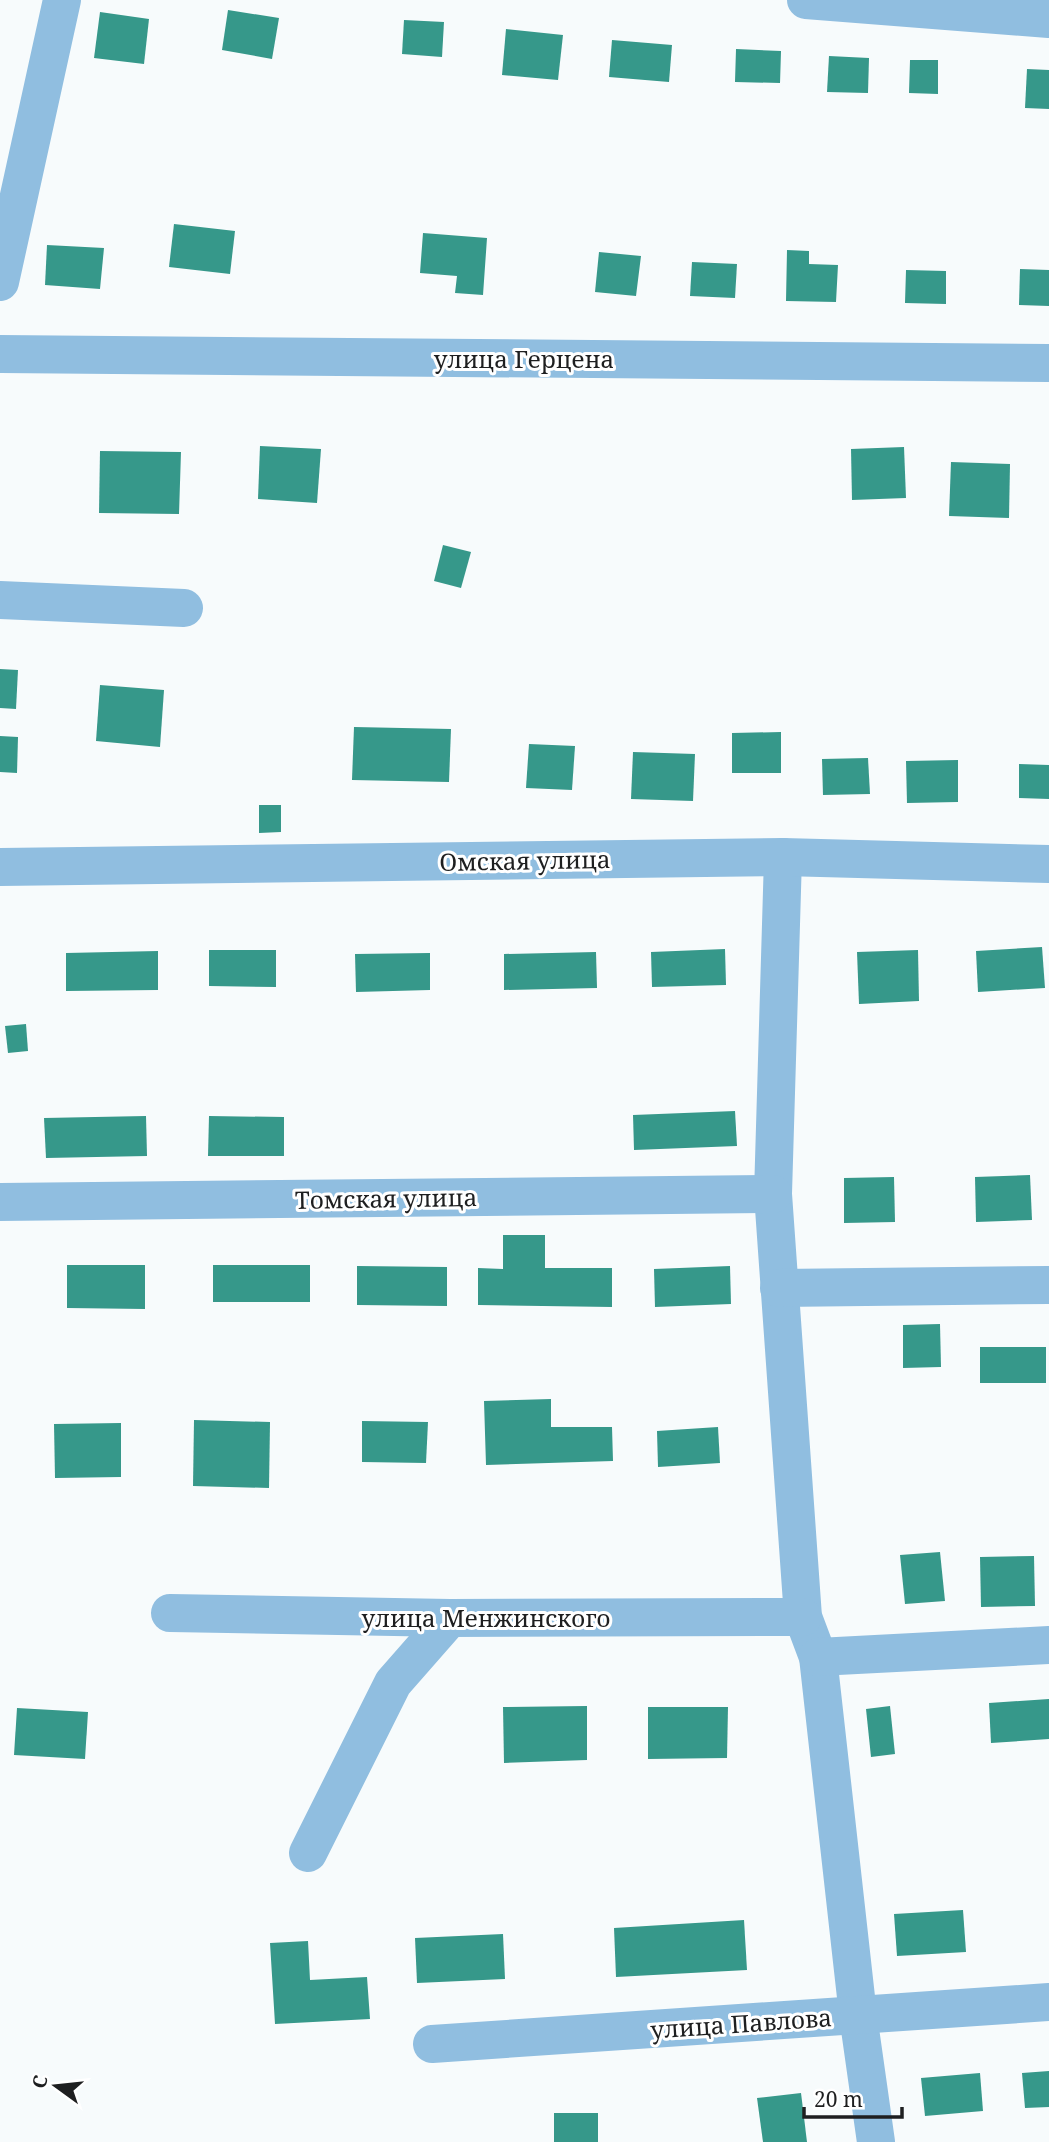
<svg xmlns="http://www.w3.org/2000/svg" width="1049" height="2142" font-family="'Noto Serif',serif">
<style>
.building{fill:#36988a}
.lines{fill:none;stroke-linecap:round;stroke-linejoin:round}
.minor{stroke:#90bee0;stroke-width:38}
.labels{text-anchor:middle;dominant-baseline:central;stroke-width:6;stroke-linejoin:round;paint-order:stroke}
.street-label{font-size:24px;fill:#1e1f20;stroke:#fff}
</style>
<rect width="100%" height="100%" fill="#f7fbfc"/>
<g class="building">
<path d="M228 10 279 18 272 59 222 50Z"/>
<path d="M100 12 149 19 144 64 94 58Z"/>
<path d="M404 20 444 22 442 57 402 54Z"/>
<path d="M506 29 563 35 558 80 502 75Z"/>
<path d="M612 40 672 45 669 82 609 77Z"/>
<path d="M736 49 781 51 780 83 735 82Z"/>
<path d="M829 56 869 58 868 93 827 92Z"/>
<path d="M910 60H938V94L909 93Z"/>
<path d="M1027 69 1049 70V109L1025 108Z"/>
<path d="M174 224 235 231 230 274 169 267Z"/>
<path d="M423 233 487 238 483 295 455 293 457 276 420 273Z"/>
<path d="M47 245 104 248 100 289 45 285Z"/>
<path d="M787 250 809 251V264L838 265 836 302 786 301Z"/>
<path d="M599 252 641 256 636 296 595 292Z"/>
<path d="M692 262 737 264 735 298 690 296Z"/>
<path d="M1020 269 1049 270V306L1019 305Z"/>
<path d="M906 270 946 271V304L905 303Z"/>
<path d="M260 446 321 449 317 503 258 499Z"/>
<path d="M904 447 906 498 852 500 851 449Z"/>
<path d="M100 451 181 452 179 514 99 513Z"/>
<path d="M951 462 1010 464 1009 518 949 516Z"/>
<path d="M443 545 471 552 461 588 434 581Z"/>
<path d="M0 669 18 670 16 709 0 708Z"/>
<path d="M100 685 164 690 160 747 96 741Z"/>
<path d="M354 727 451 729 449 782 352 780Z"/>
<path d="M781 732V773H732V733Z"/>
<path d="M0 736 18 737 17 773 0 772Z"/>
<path d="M529 744 575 746 572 790 526 788Z"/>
<path d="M633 752 695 754 693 801 631 799Z"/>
<path d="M868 758 870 794 823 795 822 759Z"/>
<path d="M958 760V802L907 803 906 761Z"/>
<path d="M1019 764 1049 765V799L1019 798Z"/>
<path d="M259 805H281V832L259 833Z"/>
<path d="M1042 947 1045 988 978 992 976 951Z"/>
<path d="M725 949 726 985 652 987 651 952Z"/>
<path d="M209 950H276V987L209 986Z"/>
<path d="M918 950 919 1001 859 1004 857 952Z"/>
<path d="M158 951V990L66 991V953Z"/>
<path d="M596 952 597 988 504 990V954Z"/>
<path d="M430 953V990L356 992 355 954Z"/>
<path d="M26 1024 28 1051 8 1053 5 1026Z"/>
<path d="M735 1111 737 1146 634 1150 633 1115Z"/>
<path d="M146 1116 147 1156 46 1158 44 1118Z"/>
<path d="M209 1116 284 1117V1156H208Z"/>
<path d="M1030 1175 1032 1220 976 1222 975 1177Z"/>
<path d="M894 1177 895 1222 844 1223V1178Z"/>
<path d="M503 1235H545V1268H612V1307L478 1305V1268L503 1269Z"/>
<path d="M67 1265H145V1309L67 1308Z"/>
<rect x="213" y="1265" width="97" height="37"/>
<path d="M357 1266 447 1267V1306L357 1305Z"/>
<path d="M730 1266 731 1304 655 1307 654 1269Z"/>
<path d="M940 1324 941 1367 903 1368V1325Z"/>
<rect x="980" y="1347" width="66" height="36"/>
<path d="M551 1399V1427H612L613 1461 486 1465 484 1401Z"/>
<path d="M194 1420 270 1422 269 1488 193 1486Z"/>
<path d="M362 1421 428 1422 426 1463 362 1462Z"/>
<path d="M121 1423V1477L55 1478 54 1424Z"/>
<path d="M718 1427 720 1463 658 1467 657 1431Z"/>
<path d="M940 1552 945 1601 905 1604 900 1555Z"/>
<path d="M1034 1556 1035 1606 981 1607 980 1557Z"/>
<path d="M1049 1699V1739L991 1743 989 1703Z"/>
<path d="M587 1706V1760L504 1763 503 1707Z"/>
<path d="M890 1706 895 1754 871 1757 866 1709Z"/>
<path d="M648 1707H728L727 1758 648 1759Z"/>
<path d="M17 1708 88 1712 85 1759 14 1755Z"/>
<path d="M963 1910 966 1952 897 1956 894 1914Z"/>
<path d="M744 1920 747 1970 616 1977 614 1928Z"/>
<path d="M503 1934 505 1979 417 1983 415 1938Z"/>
<path d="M308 1941 310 1980 367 1977 370 2019 275 2024 270 1943Z"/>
<path d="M1049 2071V2107L1025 2108 1022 2073Z"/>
<path d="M980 2073 983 2111 925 2116 921 2078Z"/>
<path d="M801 2093 807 2142H763L757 2098Z"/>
<rect x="554" y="2113" width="44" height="29"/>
</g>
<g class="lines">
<g class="minor">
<path d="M806 0 1049 19"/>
<path d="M0 282 62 0"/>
<path d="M0 354 1049 363"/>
<path d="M0 600 184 608"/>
<path d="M783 857 773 1194 803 1617 818 1657 858 2015 876 2142"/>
<path d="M0 867 783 857 1049 864"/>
<path d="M0 1202 773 1194"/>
<path d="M779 1288 1049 1285"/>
<path d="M170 1613 450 1618 803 1617"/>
<path d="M818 1657 1049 1645"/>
<path d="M308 1853 393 1683 450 1618"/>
<path d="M432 2044 1049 2002"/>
</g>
</g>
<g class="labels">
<g class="street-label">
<text x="524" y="358">улица Герцена</text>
<text transform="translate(525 860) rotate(-1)">Омская улица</text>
<text transform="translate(386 1198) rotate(-1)">Томская улица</text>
<text x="486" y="1617">улица Менжинского</text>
<text transform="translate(741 2023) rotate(-4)">улица Павлова</text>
</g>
</g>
<g transform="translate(56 2086) rotate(285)" stroke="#ffffff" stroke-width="5" paint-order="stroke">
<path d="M0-5L12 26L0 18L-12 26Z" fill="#1e1f20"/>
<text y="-10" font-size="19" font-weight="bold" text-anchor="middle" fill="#1e1f20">С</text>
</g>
<path d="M804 2107v10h98v-10" fill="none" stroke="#1e1f20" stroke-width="3.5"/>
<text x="814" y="2107" font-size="21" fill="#1e1f20" stroke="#ffffff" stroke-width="5" paint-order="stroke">20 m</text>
</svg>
